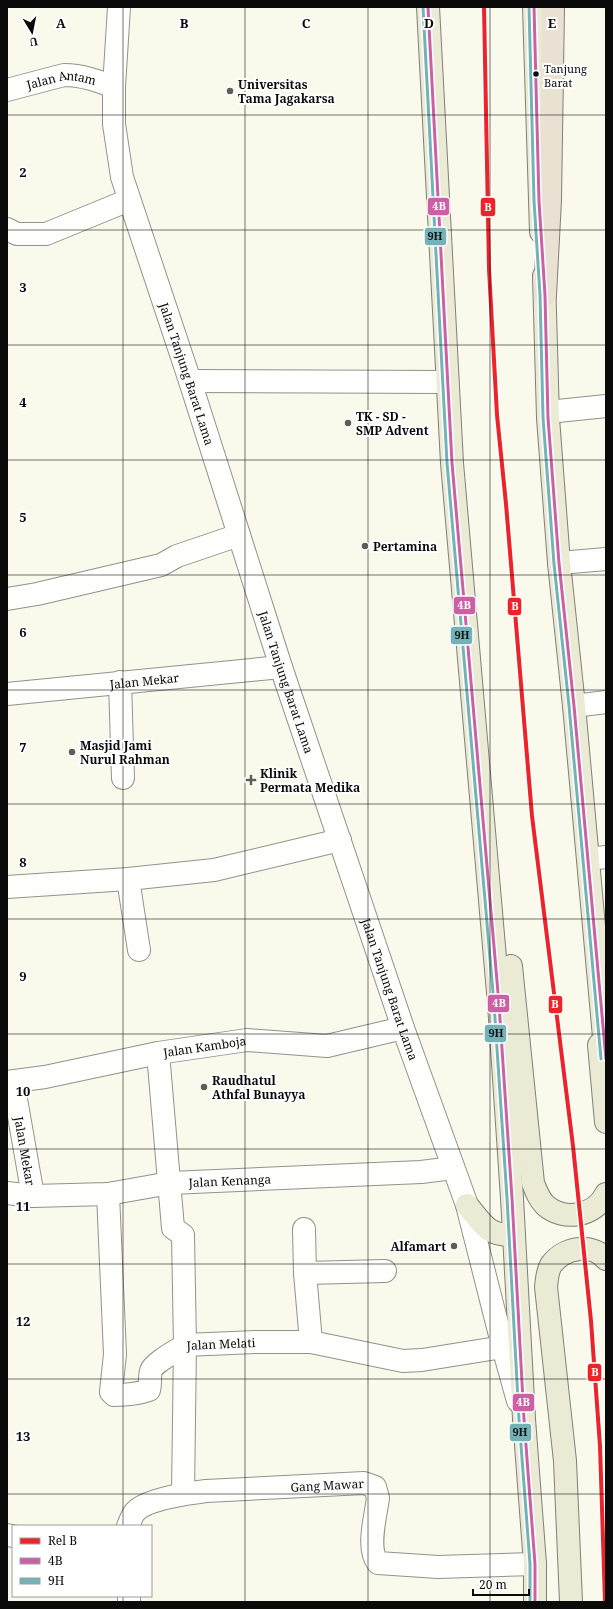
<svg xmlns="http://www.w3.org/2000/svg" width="613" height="1609" font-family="'Noto Serif',serif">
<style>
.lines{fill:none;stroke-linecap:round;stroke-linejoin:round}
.minor-casing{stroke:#92928c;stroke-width:24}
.major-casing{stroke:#7f7f79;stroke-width:24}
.highway-casing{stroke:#7f7f79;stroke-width:24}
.minor{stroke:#fefefc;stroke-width:22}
.major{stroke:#ebebd5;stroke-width:22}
.highway{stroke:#e9e2d2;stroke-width:22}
.bus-1-casing{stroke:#fff;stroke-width:6}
.bus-2-casing{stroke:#fff;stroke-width:6}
.bus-1{stroke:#cb60a4;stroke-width:3}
.bus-2{stroke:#73b2b7;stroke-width:3}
.rail-1-casing{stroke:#fff;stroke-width:7}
.rail-1{stroke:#ec2329;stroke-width:4}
.grid{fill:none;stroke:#0a0a0a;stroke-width:1;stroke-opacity:0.55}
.bus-dot{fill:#0a0a0a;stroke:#fff;stroke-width:1.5}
.poi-dot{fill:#5e5e59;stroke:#fff;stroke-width:1.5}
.labels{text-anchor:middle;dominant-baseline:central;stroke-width:4;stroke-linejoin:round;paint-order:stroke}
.bus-label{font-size:11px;fill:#0a0a0a;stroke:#fff;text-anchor:start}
.street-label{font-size:12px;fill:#0a0a0a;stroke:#fff}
.poi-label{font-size:12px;font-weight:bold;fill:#0a0a0a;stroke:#fff;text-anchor:start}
.grid-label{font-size:13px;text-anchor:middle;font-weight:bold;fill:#0a0a0a;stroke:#fff;stroke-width:4;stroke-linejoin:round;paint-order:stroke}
.line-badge{stroke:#fff;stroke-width:1.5}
.badge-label{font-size:11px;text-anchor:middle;font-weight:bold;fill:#fff}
.pale-badge-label{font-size:11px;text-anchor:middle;font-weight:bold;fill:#111}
</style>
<rect width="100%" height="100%" fill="#f9f9ec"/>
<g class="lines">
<defs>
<g id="minor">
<path id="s1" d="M119 7 114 87V124L122 177 190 381 281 667 403 1028 467 1205 503 1347 518 1401"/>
<path id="s2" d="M7 90 64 75C82 75 98 81 114 87"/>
<path d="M7 229 17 234H46L129 200"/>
<path d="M190 381 447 382"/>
<path d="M548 412 606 406"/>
<path d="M559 563 606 559"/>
<path d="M7 599 37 594 161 565 177 556 239 535"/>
<path d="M120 682 123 778"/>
<path id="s3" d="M7 694 281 667"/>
<path d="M574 706 606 702"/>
<path d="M588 859 606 857"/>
<path d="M128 879 139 950"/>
<path d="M7 887 128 879 214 870 340 840"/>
<path d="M158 1053 173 1228 183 1235 185 1345 183 1494"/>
<path id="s4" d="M7 1082 45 1077 158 1053 247 1040 327 1046 403 1028"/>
<path id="s5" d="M13 1082 33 1196"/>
<path id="s6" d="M7 1193 33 1196 108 1194 170 1183 421 1172 453 1168"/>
<path d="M108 1194 115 1354 111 1392 114 1395C126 1395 138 1394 149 1390 151 1384 149 1377 151 1371 153 1363 178 1350 185 1345"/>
<path d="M304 1229 305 1273 311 1342"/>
<path d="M305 1273 385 1271"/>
<path id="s7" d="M185 1345 256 1342H311L403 1361 422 1360 503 1347"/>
<path id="s8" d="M128 1526C130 1522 132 1515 135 1512 146 1499 190 1493 206 1491L364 1483 375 1487 378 1498C376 1515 366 1549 378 1563L438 1567 535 1564"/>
<path d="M7 1535 13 1536"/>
<path d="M129 1596V1602"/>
</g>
<g id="major">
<path d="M428 7 452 463 499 1004 512 1198 524 1419 535 1564V1602"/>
<path d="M534 7 541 232"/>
<path d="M544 276 548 418 559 563 574 706 606 1059"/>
<path d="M511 966 533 1183C536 1191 539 1199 545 1205 564 1222 595 1216 606 1194"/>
<path d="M599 1045 606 1122"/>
<path d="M467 1205C483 1224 487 1236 514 1235"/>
<path d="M571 1602 565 1461 546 1287C547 1279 547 1272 551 1265 563 1248 591 1242 606 1259"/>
</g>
<path id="highway" d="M545 295 550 200 553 7"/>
</defs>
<use href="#minor" class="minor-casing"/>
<use href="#major" class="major-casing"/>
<use href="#highway" class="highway-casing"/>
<use href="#minor" class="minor"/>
<use href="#major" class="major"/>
<use href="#highway" class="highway"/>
<defs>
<g id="bus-1">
<path d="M428 7 452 463 499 1004 512 1198 524 1419 535 1564V1602"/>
<path d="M534 7 539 201 545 295 548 418 559 563 574 706 606 1059"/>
</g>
<g id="bus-2">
<path d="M423 7 447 463 494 1004 507 1198 519 1419 530 1564V1602"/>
<path d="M529 7 534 201 540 295 543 418 554 564 569 706 601 1059"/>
</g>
</defs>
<use href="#bus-1" class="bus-1-casing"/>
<use href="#bus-2" class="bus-2-casing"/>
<use href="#bus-1" class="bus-1"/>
<use href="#bus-2" class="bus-2"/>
<defs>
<path id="rail-1" d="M484 7 489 269 497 415 506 504 532 816 573 1146 591 1321 600 1446 605 1602"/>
</defs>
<use href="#rail-1" class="rail-1-casing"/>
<use href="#rail-1" class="rail-1"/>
</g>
<path class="grid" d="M123 7V1526M245 7V1602M368 7V1602M490 7V1602M7 115H606M7 230H606M7 345H606M7 460H606M7 575H606M7 690H606M7 804H606M7 919H606M7 1034H606M7 1149H606M7 1264H606M7 1379H606M7 1494H606M123 1596V1602"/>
<circle class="bus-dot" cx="536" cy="74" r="3.5"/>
<g class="poi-dot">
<circle cx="230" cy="91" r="4"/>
<circle cx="348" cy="423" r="4"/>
<circle cx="365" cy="546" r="4"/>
<circle cx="72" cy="752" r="4"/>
<path d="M249 774h4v4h4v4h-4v4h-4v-4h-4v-4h4z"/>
<circle cx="204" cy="1087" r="4"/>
<circle cx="454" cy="1246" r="4"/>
</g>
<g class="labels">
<g class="bus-label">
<text x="544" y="68">Tanjung<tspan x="544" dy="14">Barat</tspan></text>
</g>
<g class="street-label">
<text stroke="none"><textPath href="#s2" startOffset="56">Jalan Antam</textPath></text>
<text stroke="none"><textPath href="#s1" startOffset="378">Jalan Tanjung Barat Lama</textPath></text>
<text stroke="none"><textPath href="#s3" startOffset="138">Jalan Mekar</textPath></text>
<text stroke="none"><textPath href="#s1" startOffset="702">Jalan Tanjung Barat Lama</textPath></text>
<text stroke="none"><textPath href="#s1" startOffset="1026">Jalan Tanjung Barat Lama</textPath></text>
<text stroke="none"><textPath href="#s4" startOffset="201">Jalan Kamboja</textPath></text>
<text stroke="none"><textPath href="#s5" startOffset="70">Jalan Mekar</textPath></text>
<text stroke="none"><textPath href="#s6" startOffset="224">Jalan Kenanga</textPath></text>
<text stroke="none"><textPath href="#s7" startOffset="36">Jalan Melati</textPath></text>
<text stroke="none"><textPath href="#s8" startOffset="212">Gang Mawar</textPath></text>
</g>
<g class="poi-label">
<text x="238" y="84">Universitas<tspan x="238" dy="14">Tama Jagakarsa</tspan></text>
<text x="356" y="416">TK - SD -<tspan x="356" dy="14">SMP Advent</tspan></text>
<text x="373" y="546">Pertamina</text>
<text x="80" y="745">Masjid Jami<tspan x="80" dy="14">Nurul Rahman</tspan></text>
<text x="260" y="773">Klinik<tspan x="260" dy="14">Permata Medika</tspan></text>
<text x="212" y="1080">Raudhatul<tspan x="212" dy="14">Athfal Bunayya</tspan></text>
<text x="446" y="1246" text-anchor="end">Alfamart</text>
</g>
</g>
<g class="grid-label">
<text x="61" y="28">A</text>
<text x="184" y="28">B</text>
<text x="306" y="28">C</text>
<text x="429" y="28">D</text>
<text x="552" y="28">E</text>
<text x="23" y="177">2</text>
<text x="23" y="292">3</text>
<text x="23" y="407">4</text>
<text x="23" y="522">5</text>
<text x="23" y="637">6</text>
<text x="23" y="752">7</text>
<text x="23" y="867">8</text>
<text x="23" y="981">9</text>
<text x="23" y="1096">10</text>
<text x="23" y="1211">11</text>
<text x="23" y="1326">12</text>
<text x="23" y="1441">13</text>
</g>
<g class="line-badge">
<rect x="427" y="197" width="23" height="19" rx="4" fill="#cb60a4"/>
<rect x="480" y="197" width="16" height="20" rx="4" fill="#ec2329"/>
<rect x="424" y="227" width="23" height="19" rx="4" fill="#73b2b7"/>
<rect x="453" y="596" width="23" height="19" rx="4" fill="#cb60a4"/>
<rect x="507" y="597" width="15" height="19" rx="4" fill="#ec2329"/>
<rect x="450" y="626" width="23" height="19" rx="4" fill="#73b2b7"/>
<rect x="487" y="994" width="23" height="19" rx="4" fill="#cb60a4"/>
<rect x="548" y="995" width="15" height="19" rx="4" fill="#ec2329"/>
<rect x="484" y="1024" width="23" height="19" rx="4" fill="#73b2b7"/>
<rect x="587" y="1363" width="15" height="19" rx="4" fill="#ec2329"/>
<rect x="512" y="1393" width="23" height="19" rx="4" fill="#cb60a4"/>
<rect x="509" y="1423" width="23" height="19" rx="4" fill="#73b2b7"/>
</g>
<g class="badge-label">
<text x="439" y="210">4B</text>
<text x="488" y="211">B</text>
<text x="464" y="609">4B</text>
<text x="515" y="610">B</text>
<text x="499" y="1007">4B</text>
<text x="555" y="1008">B</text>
<text x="595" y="1376">B</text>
<text x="523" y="1406">4B</text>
</g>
<g class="pale-badge-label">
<text x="435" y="240">9H</text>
<text x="462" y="639">9H</text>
<text x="496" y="1037">9H</text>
<text x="520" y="1436">9H</text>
</g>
<rect width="613" height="1609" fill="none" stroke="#0a0a0a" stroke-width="16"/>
<rect x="12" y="1525" width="140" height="72" fill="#ffffff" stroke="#9d9d9d"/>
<rect x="20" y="1538" width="20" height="6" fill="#ec2329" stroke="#9d9d9d"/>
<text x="48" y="1545" font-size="12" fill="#0a0a0a">Rel B</text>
<rect x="20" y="1558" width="20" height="6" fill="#cb60a4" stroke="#9d9d9d"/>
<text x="48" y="1565" font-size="12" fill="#0a0a0a">4B</text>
<rect x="20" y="1578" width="20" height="6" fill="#73b2b7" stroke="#9d9d9d"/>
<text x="48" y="1585" font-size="12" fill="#0a0a0a">9H</text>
<g transform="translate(32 32) rotate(170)" stroke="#ffffff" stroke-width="3" paint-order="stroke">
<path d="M0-3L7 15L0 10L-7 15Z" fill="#0a0a0a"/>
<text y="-6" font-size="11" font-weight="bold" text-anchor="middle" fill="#0a0a0a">U</text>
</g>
<path d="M473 1589v6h56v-6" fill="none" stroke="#0a0a0a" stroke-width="2"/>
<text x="479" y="1589" font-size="12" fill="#0a0a0a" stroke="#ffffff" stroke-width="3" paint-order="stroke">20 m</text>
</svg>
